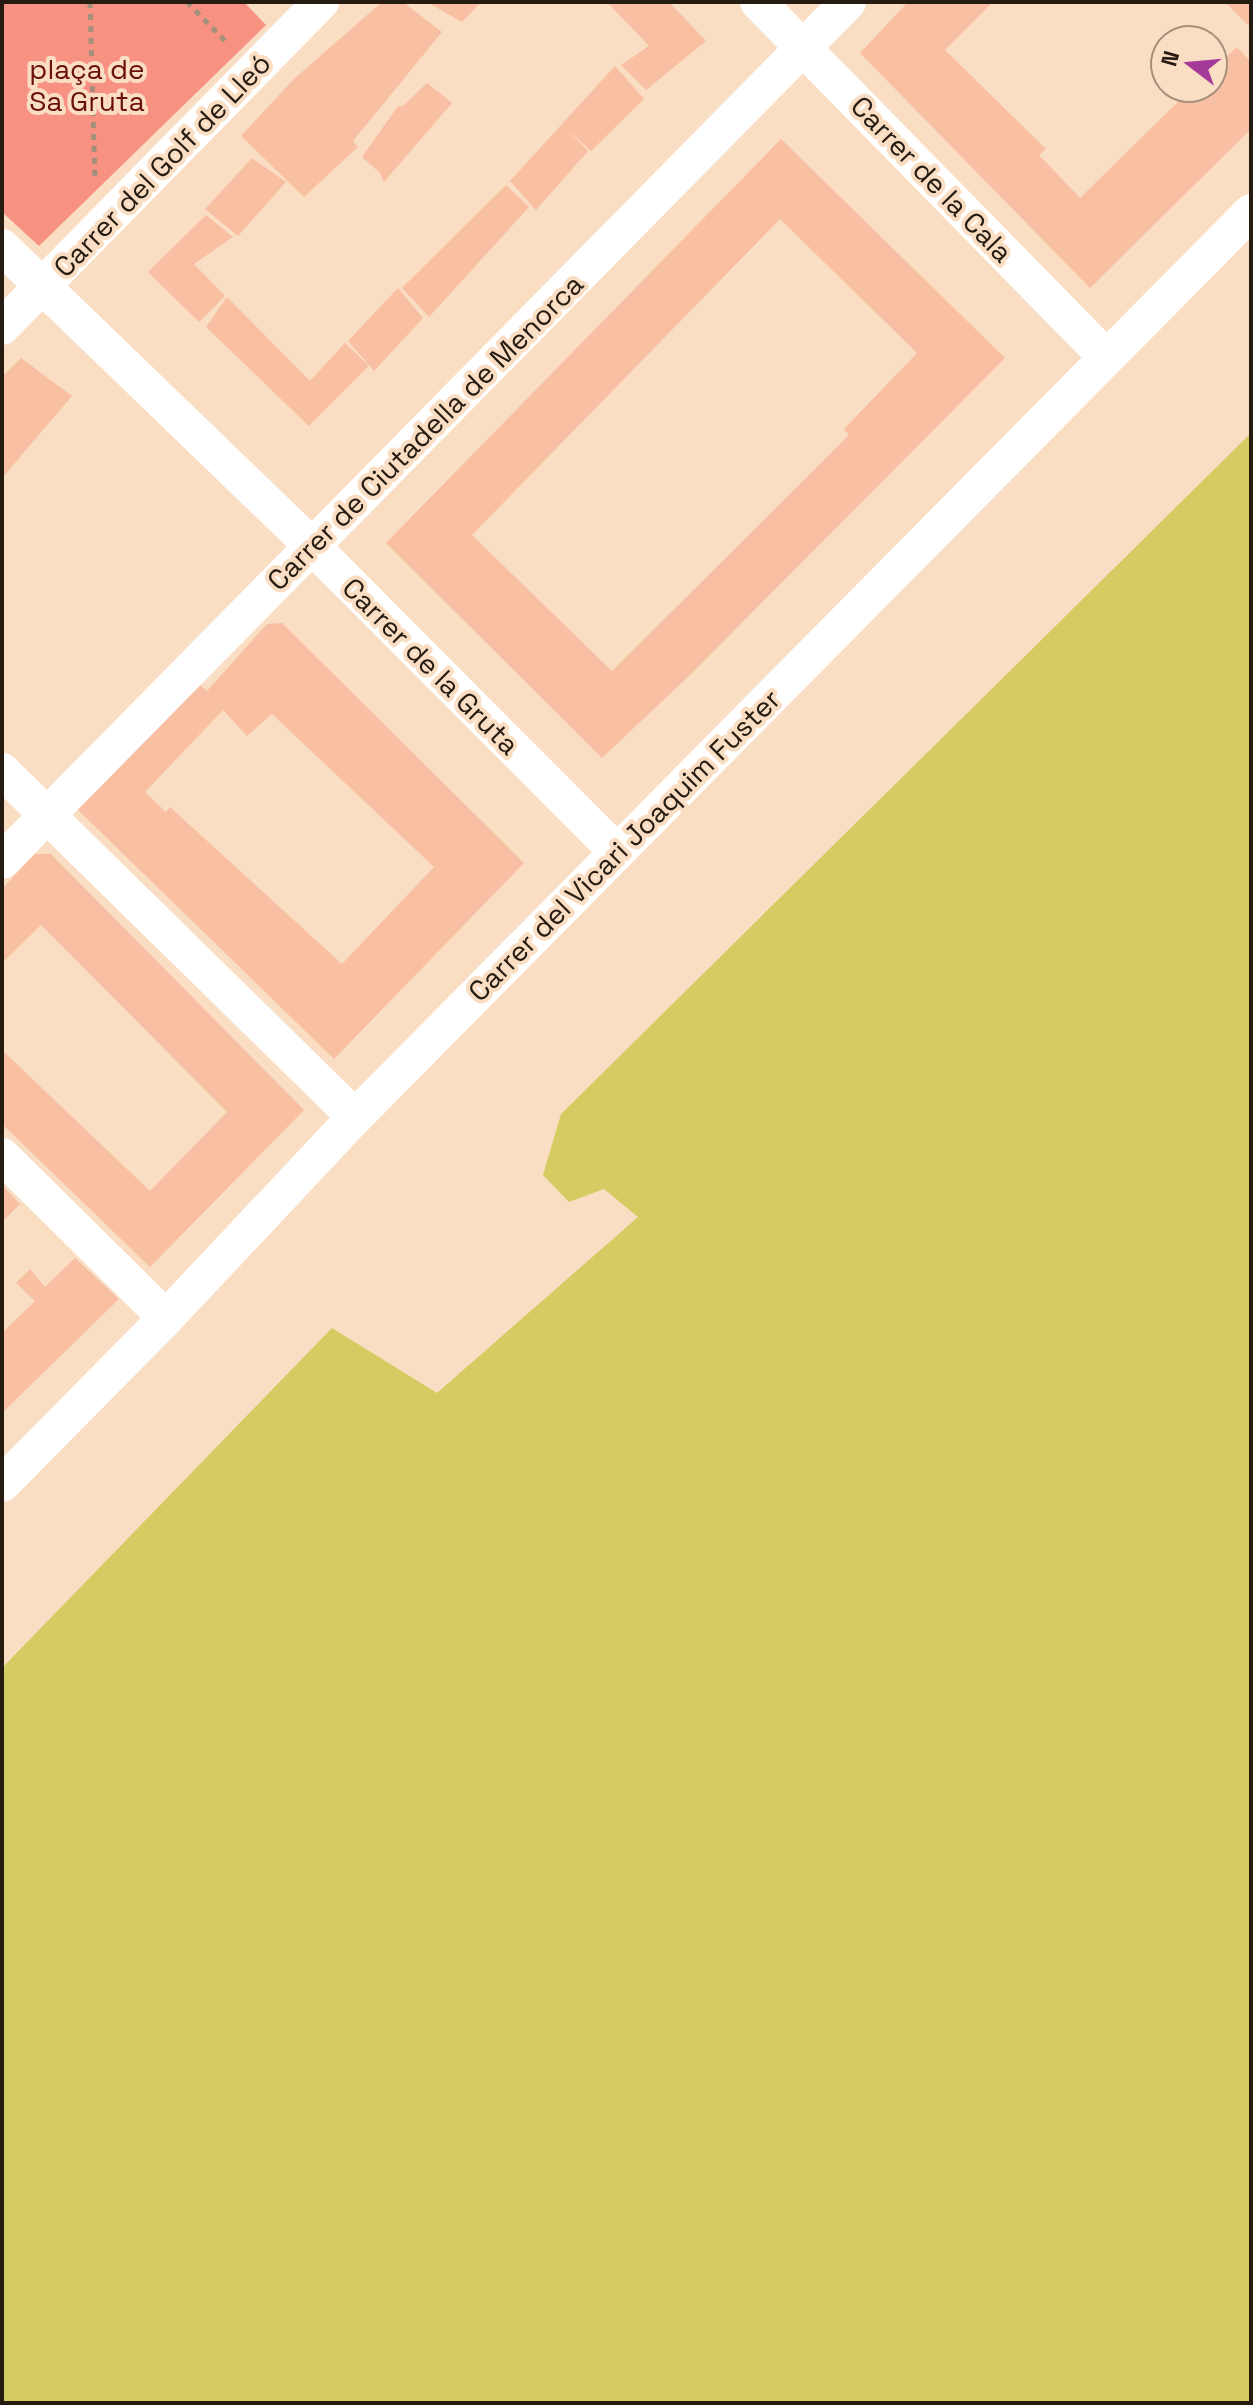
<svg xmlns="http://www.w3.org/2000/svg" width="1253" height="2405" font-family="'Space Grotesk',sans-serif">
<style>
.green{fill:#f79283}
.water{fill:#d4cc63}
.building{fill:#f8bfa2;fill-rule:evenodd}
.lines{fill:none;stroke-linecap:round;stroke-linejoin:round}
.path{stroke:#a48f7b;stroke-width:5;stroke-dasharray:6 6;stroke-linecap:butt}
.minor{stroke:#fff;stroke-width:36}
.labels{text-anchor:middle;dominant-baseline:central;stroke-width:8;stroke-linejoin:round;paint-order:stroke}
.park-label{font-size:28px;fill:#6b0f09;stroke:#fadec3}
.street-label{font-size:28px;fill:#251b11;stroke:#fadec3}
</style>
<rect width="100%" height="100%" fill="#fadec3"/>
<path class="green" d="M2 2H244L266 25 39 246 2 212Z"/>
<path class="water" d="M1251 433V2403H2V1668L332 1328 437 1393 638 1217 604 1189 569 1202 543 1175 561 1114Z"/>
<g class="building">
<path d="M382 2H403L442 32 353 141 358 147 304 197 241 136 294 79Z"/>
<path d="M427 2H481L462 22Z"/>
<path d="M607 2H669L706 41 646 90 621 65 649 46Z"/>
<path d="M908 2H993L945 50 1046 149 1039 155 1080 198 1192 88H1213V69L1237 47 1251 62V129L1090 288 860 53Z"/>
<path d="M1225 2H1251V28Z"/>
<path d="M615 66 644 99 591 151 568 130 588 151 536 210 510 181Z"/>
<path d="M427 83 452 103 384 182 380 173 362 157 398 106H403Z"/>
<path d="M781 139 1005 358 690 675 602 758 386 543ZM780 219 917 353 844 429 849 435 612 671 472 535Z"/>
<path d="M252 158 286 182 238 236 205 209Z"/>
<path d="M506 185 529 207 429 317 402 288Z"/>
<path d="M206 215 233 237 194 264 225 296 199 322 148 272Z"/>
<path d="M398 288 423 318 374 371 348 341Z"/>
<path d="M227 297 310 381 345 343 369 366 309 426 206 327Z"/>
<path d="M21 358 72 396 2 478V377Z"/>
<path d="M282 623 524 863 334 1059 77 809 200 685 207 691 267 624ZM223 710 247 736 272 714 434 867 342 964 170 807 166 812 145 792Z"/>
<path d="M35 854H51L304 1110 150 1267 2 1124V1050L150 1191 227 1112 41 925 2 963V889Z"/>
<path d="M2 1185 20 1204 2 1222Z"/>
<path d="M75 1258 119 1299 2 1413V1333L35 1301 16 1283 30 1269 45 1287Z"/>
</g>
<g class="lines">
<g class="path">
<path d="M90 2 95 181"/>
<path d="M187 2 228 44"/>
</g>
<g class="minor">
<path d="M758 2 1106 357"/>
<path d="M2 247 312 546 617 852"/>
<path d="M2 327 321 2"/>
<path d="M2 771 355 1117"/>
<path d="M2 861 848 2"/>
<path d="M2 1156 166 1318"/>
<path d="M2 1484 166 1318 355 1117 1251 212"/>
</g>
</g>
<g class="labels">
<g class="park-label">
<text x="87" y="69">plaça de<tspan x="87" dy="32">Sa Gruta</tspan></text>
</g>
<g class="street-label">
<text transform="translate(162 165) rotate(-46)">Carrer del Golf de Lleó</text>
<text transform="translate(932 179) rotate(46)">Carrer de la Cala</text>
<text transform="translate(425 432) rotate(-45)">Carrer de Ciutadella de Menorca</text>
<text transform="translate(431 666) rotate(45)">Carrer de la Gruta</text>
<text transform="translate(624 845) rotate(-45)">Carrer del Vicari Joaquim Fuster</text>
</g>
</g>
<rect width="1253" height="2405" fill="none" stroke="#251b11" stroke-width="8"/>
<g transform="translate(1189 64) rotate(286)"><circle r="38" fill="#fadec3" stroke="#a5907c" stroke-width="2"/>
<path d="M0-6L14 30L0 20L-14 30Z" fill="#a53999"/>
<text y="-12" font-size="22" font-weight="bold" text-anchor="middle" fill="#251b11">N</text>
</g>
</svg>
